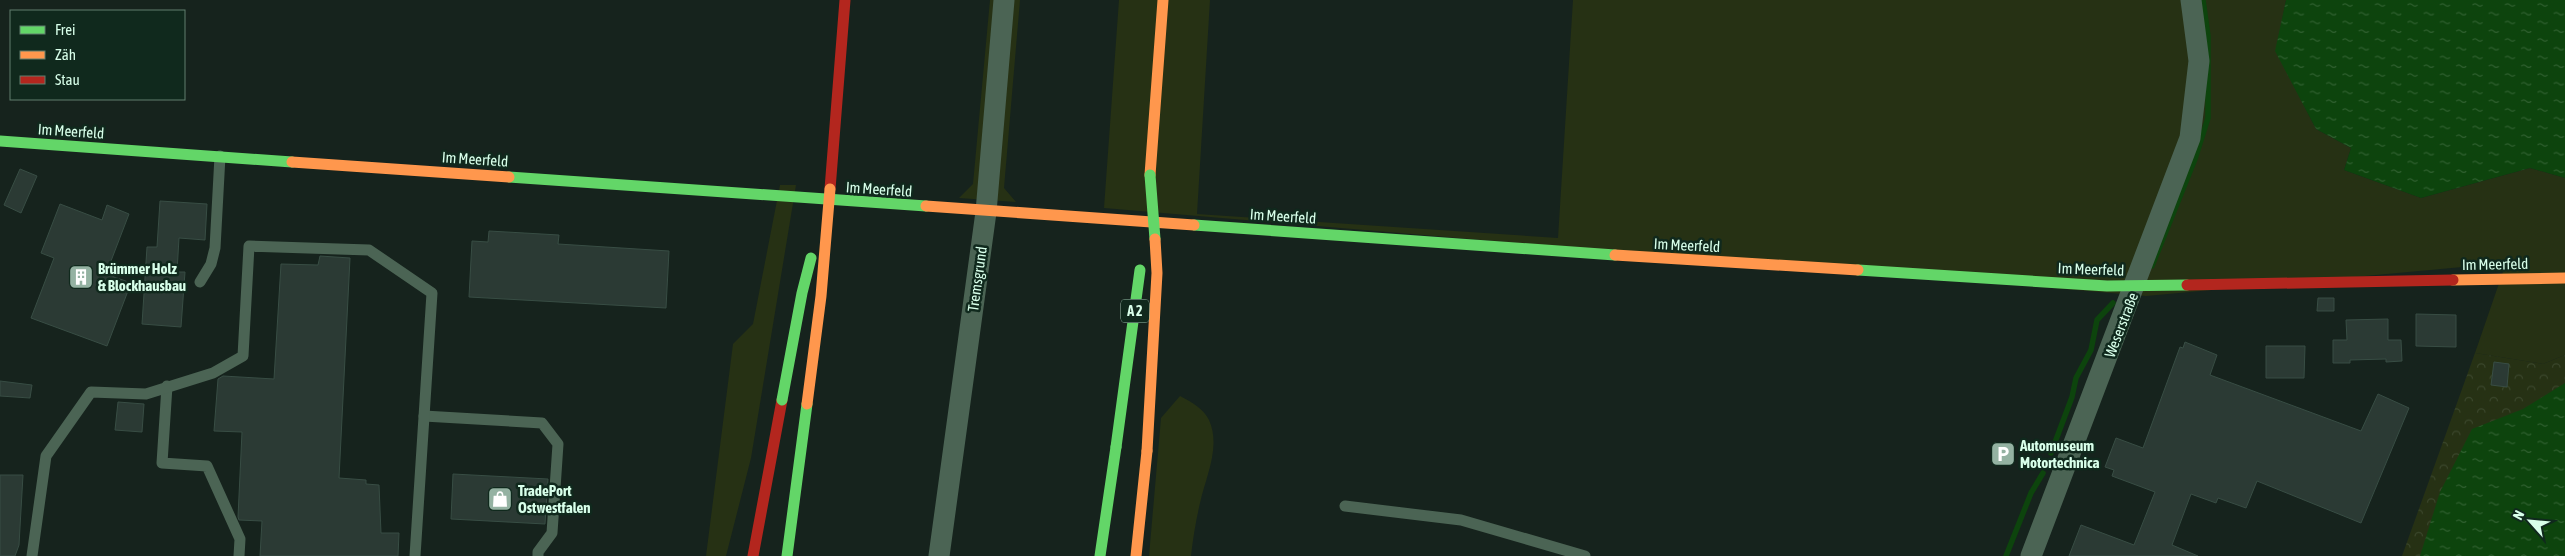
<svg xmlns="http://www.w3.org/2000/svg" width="2565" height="556" font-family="'Asap Condensed',sans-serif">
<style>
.grass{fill:#263114}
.park{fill:url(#park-crowns)}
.water{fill:url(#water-ripples)}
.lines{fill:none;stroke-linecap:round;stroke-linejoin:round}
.stream{stroke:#0d440d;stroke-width:5.5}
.building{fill:#2b3a34;stroke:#384d44}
.lane{stroke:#4b6454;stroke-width:11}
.street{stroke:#4b6454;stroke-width:21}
.fast{stroke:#63d668;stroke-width:11}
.slow{stroke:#ff974d;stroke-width:11}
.jam{stroke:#b3261e;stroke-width:11}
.fast-bridge{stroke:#63d668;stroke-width:11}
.slow-bridge{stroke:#ff974d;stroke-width:11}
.labels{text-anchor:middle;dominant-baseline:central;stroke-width:5;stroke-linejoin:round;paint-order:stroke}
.shield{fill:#10291d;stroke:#9cbfac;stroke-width:1}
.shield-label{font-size:14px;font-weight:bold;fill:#d8ffea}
.street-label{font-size:15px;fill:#d8ffea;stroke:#10291d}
.poi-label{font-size:15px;font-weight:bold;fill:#d8ffea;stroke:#10291d;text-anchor:start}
</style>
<defs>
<pattern id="park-crowns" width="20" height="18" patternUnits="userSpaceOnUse" patternTransform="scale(1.25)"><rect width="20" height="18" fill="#263114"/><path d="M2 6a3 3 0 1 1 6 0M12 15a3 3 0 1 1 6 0" fill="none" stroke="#3a462b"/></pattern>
<pattern id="water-ripples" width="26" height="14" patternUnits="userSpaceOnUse" patternTransform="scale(1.25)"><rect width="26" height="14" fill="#0d440d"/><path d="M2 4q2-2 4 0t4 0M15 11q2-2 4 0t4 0" fill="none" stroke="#306030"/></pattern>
</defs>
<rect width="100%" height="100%" fill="#16231d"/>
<g class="grass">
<path d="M990 0H1020L1004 188 1016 202 959 198 973 184Z"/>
<path d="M1119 0H1210L1197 214 1558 238 1573 0H2286L2276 51 2316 129 2351 148 2344 170 2421 198 2530 168 2565 178V355L2543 364 2475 353 2506 263 2146 296 1104 208Z"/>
<path d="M780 185H796L751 458 726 556H706L733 344 753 324Z"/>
<path d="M1180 396C1191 402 1203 408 1209 420 1221 447 1206 476 1200 503 1196 520 1193 538 1191 556H1149L1161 418Z"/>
</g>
<path class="park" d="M2475 353 2543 364 2565 355V556H2402Z"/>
<g class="water">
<path d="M2286 0H2565V178L2530 168 2421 198 2344 170 2351 148 2316 129 2275 51Z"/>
<path d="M2565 383V556H2420L2440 492 2472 429 2523 409Z"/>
</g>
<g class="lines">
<g class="stream">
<path d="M2152 266 2195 159 2208 118V36L2203 0"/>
<path d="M2051 453 2072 397 2076 378 2091 350 2097 320 2113 303"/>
<path d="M2006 556 2031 493 2043 473"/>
</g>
</g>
<g class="building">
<path d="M20 169 37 176 21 213 4 205Z"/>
<path d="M160 201 207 204 205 240 179 238 177 272H185L181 327 142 324 147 247H157Z"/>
<path d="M60 204 102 220 107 205 129 214 106 274 131 283 107 346 31 318 54 258 41 253Z"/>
<path d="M489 231 559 235 558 244 669 251 666 308 469 297 472 241 488 242Z"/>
<path d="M320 256 350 258 339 478 366 480V484L379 485 381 533H399L398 556H260L262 521 239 520 238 517 242 432 214 431 218 379 223 376 274 379 281 264 318 265Z"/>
<path d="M2318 298H2334V311H2317Z"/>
<path d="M2416 314 2456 315V347L2416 346Z"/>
<path d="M2388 319V340H2401L2402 361 2386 362V359L2350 360V363H2333V340H2347L2346 320Z"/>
<path d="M2185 342 2217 355 2210 375 2361 431 2378 394 2409 408 2361 523 2257 481 2246 508 2218 498 2216 503 2191 494 2172 545 2198 556H2069L2081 525 2134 545 2155 492 2112 476 2114 470 2105 467 2116 438 2143 448 2180 347 2183 348Z"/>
<path d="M2266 346H2305L2304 378H2266Z"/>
<path d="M2494 362 2509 364 2507 387 2491 385Z"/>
<path d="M0 381 32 385 30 398 0 396Z"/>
<path d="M118 402 144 404 142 432 115 430Z"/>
<path d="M453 474 548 479 545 524 451 519Z"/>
<path d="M0 475H23L19 545 15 556H0Z"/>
</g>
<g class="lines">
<g class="lane">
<path d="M200 282 211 264 215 248 220 156"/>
<path d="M167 386 162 463 207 466 240 539 239 556"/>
<path d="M424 416 542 423 558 444 552 533 538 552V556"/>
<path d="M1345 506 1461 520 1585 556"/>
<path d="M32 556 46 456 91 392 146 394 213 373 243 356 249 246 369 250 432 293 415 556"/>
</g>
<g class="street">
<path d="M939 556 986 212 1004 0"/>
<path d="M2031 556 2190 138 2199 61 2191 0"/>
</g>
<g class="fast">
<path d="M0 141 292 162"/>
<path d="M509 177 926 206"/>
<path d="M1194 225 1615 255"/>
<path d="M1858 270 2107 286 2187 285"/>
<path d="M787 556 807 404"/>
<path d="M1100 556 1116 447"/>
</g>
<g class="slow">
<path d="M292 162 509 177"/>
<path d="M1150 175 1163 0"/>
<path d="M926 206 1194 225"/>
<path d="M1615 255 1858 270"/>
<path d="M2453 280 2565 278"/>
<path d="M1136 556 1147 451"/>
</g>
<g class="jam">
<path d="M830 189 845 0"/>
<path d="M2187 285 2453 280"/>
<path d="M753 556 782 400"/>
</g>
<g class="fast-bridge">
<path d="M1150 175 1155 239"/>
<path d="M782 400 802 293 811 258"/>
<path d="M1116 447 1140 270"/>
</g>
<g class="slow-bridge">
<path d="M807 404 821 296 830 189"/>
<path d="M1147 451 1157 273 1155 239"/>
</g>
</g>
<defs>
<symbol id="building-square" viewBox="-11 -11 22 22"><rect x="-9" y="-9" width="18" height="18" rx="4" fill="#94b2a2" stroke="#10291d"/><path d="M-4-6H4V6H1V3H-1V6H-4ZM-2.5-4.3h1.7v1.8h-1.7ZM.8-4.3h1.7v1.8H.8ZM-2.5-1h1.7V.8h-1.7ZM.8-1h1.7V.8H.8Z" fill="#fff"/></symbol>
<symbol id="parking-square" viewBox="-11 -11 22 22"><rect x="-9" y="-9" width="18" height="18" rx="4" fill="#94b2a2" stroke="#10291d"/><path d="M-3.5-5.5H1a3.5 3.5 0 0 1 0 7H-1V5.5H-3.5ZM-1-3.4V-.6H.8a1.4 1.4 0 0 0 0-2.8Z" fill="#fff"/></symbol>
<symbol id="shop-square" viewBox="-11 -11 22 22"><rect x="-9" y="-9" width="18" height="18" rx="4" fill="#94b2a2" stroke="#10291d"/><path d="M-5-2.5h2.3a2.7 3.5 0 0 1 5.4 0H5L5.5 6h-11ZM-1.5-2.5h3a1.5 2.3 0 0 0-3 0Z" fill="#fff"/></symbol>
</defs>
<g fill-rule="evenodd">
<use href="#building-square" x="67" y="263" width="28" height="28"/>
<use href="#parking-square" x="1989" y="440" width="28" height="28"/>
<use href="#shop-square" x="486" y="485" width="28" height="28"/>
</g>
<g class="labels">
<rect class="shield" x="1121" y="299.5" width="28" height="23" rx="4"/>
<g class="shield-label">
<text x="1135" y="311">A 2</text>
</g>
<g class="street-label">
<text transform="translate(71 131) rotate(4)">Im Meerfeld</text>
<text transform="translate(475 159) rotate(4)">Im Meerfeld</text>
<text transform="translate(879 189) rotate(4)">Im Meerfeld</text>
<text transform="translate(1283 216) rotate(4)">Im Meerfeld</text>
<text transform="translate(1687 245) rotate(3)">Im Meerfeld</text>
<text transform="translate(2495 264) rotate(-1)">Im Meerfeld</text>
<text transform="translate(2091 269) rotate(2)">Im Meerfeld</text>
<text transform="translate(977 279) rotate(-82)">Tremsgrund</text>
<text transform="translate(2121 325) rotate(-69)">Weserstraße</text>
</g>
<g class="poi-label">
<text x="98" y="268">Brümmer Holz<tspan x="98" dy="17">&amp; Blockhausbau</tspan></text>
<text x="2020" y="445">Automuseum<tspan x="2020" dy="17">Motortechnica</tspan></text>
<text x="518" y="490">TradePort<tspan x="518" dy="17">Ostwestfalen</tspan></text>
</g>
</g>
<rect x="10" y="10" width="175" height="90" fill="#10291d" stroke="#607f6f"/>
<rect x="20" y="26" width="25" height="8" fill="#63d668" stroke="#607f6f"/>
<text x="55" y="35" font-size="15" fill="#d8ffea">Frei</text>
<rect x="20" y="51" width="25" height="8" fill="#ff974d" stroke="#607f6f"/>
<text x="55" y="60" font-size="15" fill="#d8ffea">Zäh</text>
<rect x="20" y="76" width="25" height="8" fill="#b3261e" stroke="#607f6f"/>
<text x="55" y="85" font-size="15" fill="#d8ffea">Stau</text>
<g transform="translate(2530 521) rotate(297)" stroke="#10291d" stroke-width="4" paint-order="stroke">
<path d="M0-4L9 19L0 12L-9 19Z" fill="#d8ffea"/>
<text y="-8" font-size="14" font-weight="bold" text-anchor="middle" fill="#d8ffea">N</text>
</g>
</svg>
